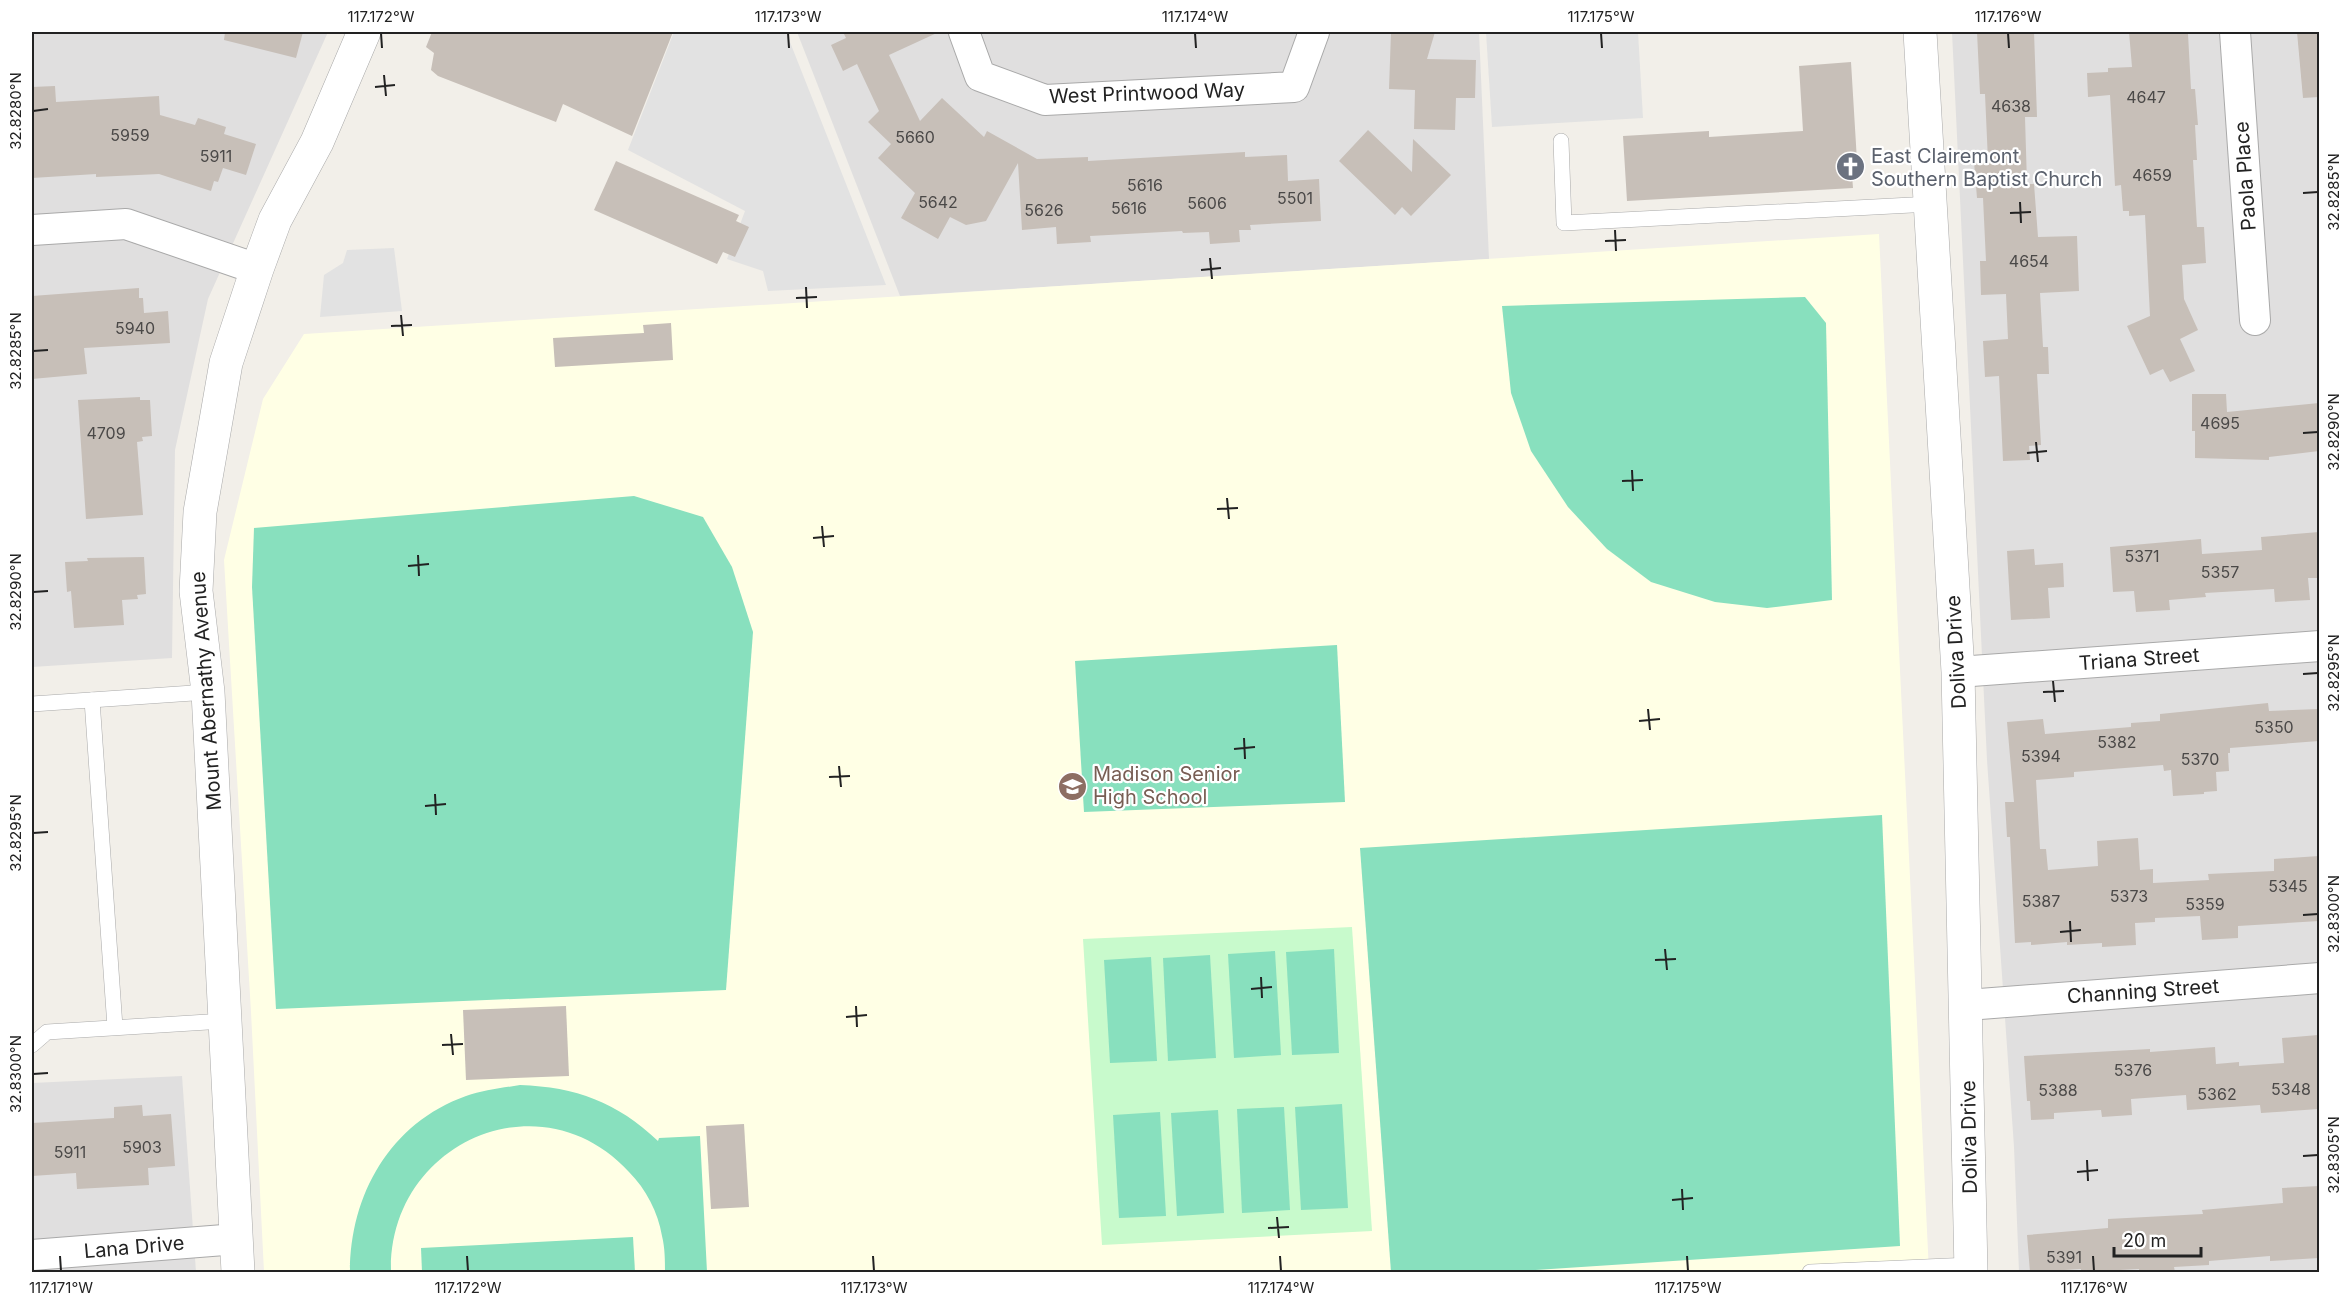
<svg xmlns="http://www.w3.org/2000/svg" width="2351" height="1304" font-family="Inter,sans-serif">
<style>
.residential{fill:#e0dfdf}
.education{fill:#ffffe5}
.park{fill:#c8facc}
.pitch{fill:#88e0be}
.parking{fill:#e2e2e2}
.building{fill:#c7bfb8}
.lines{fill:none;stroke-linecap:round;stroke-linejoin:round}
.service-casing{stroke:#a9a9a9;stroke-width:16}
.minor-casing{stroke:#a9a9a9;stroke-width:32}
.tertiary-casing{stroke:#a9a9a9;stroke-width:34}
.service{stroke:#fff;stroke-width:15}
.minor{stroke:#fff;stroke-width:30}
.tertiary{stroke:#fff;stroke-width:33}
.ticks{fill:none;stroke:#222;stroke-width:2}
.labels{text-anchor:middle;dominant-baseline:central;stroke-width:4.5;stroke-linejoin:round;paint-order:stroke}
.number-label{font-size:16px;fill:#4b4948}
.street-label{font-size:20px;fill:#222;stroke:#fff}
.worship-label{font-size:20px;fill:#5b616d;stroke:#fff;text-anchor:start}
.education-label{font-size:20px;fill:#785e54;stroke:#fff;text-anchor:start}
.neatline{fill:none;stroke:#222;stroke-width:2}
.ticks-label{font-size:15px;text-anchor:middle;fill:#222}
</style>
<rect width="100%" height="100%" fill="#f2efe9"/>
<g class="residential">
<path d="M32 32H328L208 299 175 450 172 658 32 667Z"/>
<path d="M797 32H1479L1489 259 900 296Z"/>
<path d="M1952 32H2319V1272H2019L2014 1147 1987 760Z"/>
<path d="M182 1076 196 1272H32V1083Z"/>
</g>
<path class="education" d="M1879 234 1929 1272H264L251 1012 224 560 263 399 304 334Z"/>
<path class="park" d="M1352 927 1372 1231 1102 1245 1083 939Z"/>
<g class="pitch">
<path d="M1805 297 1826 323 1832 600 1767 608 1715 602 1651 582 1607 549 1568 507 1531 451 1511 393 1502 306Z"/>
<path d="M634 496 703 517 732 567 753 632 726 990 276 1009 252 587 254 528Z"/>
<path d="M1337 645 1345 802 1084 812 1075 661Z"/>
<path d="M1882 815 1900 1246 1506 1272H1391L1360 848Z"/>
<path d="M1334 949 1339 1053 1292 1055 1286 952Z"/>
<path d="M1275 951 1281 1055 1234 1058 1228 954Z"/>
<path d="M1210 955 1216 1058 1168 1061 1163 958Z"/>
<path d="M1151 957 1157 1061 1110 1063 1104 960Z"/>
<path d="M520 1085C576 1087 617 1102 658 1141L659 1138 700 1136 707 1272H665C665 1261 665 1248 662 1236 658 1212 646 1189 629 1172 541 1075 388 1143 391 1272H350C350 1195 390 1123 466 1096 483 1090 502 1088 520 1085Z"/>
<path d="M1342 1104 1348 1208 1301 1210 1295 1107Z"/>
<path d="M1284 1107 1290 1210 1242 1213 1237 1109Z"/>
<path d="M1218 1110 1224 1213 1177 1216 1171 1113Z"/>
<path d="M1160 1112 1166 1216 1119 1218 1113 1115Z"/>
<path d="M633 1237 635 1272H422L421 1248Z"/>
</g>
<g class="parking">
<path d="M674 32H786L886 285 768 291 763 271 727 259 745 211 628 150Z"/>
<path d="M1486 32H1638L1643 118 1492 127Z"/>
<path d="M394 248 402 311 320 317 324 275 343 263 347 250Z"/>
</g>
<g class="building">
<path d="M225 32H303L296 58 224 40Z"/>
<path d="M432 32H673L632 136 563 104 556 122 438 76 431 70 434 53 426 47Z"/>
<path d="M843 32H939L889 55 920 121 942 98 984 137 987 131 1037 159 1088 157V161L1245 152V157L1287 155 1288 181 1319 179 1321 221 1250 225 1251 230H1239L1240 242 1210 244 1209 232 1183 233 1182 231 1090 236 1091 242 1057 244 1056 227 1022 230 1018 163 986 221 966 225 950 217 938 239 901 218 915 193 878 158 891 144 868 122 879 111 857 64 843 71 831 45 846 38Z"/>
<path d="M1391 32H1435L1427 59 1476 60 1475 98H1456L1455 130 1414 129 1415 90 1389 89Z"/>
<path d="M1977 32H2034L2037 117H2025L2027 184H2034L2038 237 2077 236 2079 291 2040 293 2043 347H2048L2049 374H2037L2041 445 2029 446 2030 460 2003 461 1999 376 1985 377 1983 341 2008 339 2006 294 1981 295 1980 261H1986L1983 198H1977L1974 162 1988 161 1985 94H1980Z"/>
<path d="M2129 32H2182L2183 34H2188L2191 89H2195L2198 125H2195L2197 160H2193L2197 227H2204L2206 263 2182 265 2184 299 2198 330 2180 339 2195 371 2170 382 2163 369 2150 375 2127 326 2150 316 2145 215 2129 216V211H2123L2121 185 2115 186 2110 95 2088 97 2087 73 2108 72V68L2132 67Z"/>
<path d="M2297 32H2319V97L2303 98Z"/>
<path d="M1851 62 1857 161 1851 162 1853 188 1627 201 1623 136 1709 131V137L1803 131 1799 66Z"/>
<path d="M55 86 56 102 159 96 160 115 195 125 198 118 226 127 224 134 256 144 246 175 223 168 218 182 214 181 211 191 159 174 96 177V174L32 178V87Z"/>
<path d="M1368 130 1412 172 1413 139 1451 175 1411 216 1402 207 1395 215 1339 161Z"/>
<path d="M616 161 739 215 736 221 749 227 735 257 723 252 717 264 594 210Z"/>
<path d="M139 288V298H143L144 313 168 311 170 343 84 348 87 374 32 379V296Z"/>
<path d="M671 323 673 360 555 367 553 338 644 333 643 325Z"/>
<path d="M2192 394H2226L2227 412 2319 403V451L2269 457V460L2195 458V431H2192Z"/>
<path d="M140 397V400H150L152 436 142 437 143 441 137 442 143 515 86 519 78 400Z"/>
<path d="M2319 532V578H2308L2310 600 2275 602 2274 589 2205 593 2206 597 2169 600 2170 610 2136 612 2134 591 2113 592 2110 547 2201 539 2202 554 2262 550 2261 537Z"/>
<path d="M2034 549 2035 565 2063 563 2064 587 2048 588 2050 618 2011 620 2007 551Z"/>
<path d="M144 557 146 594 137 595 138 599 122 600 124 625 74 628 71 591 67 592 65 562 88 561 87 558Z"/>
<path d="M2268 703 2269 711 2319 709V741L2230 748V753H2228L2229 771 2216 772 2217 791 2204 792V794L2173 796 2171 770 2164 771 2163 765 2074 772V777L2036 780 2040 849H2046L2048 870 2098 866 2097 841 2138 838 2140 870 2153 869V883L2209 880 2208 874 2274 871V859L2319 856V921L2238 926V938L2202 940 2200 916 2155 918V922L2135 923 2136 945 2102 947V943L2067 945V942L2031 945V942L2015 943 2010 837H2007L2005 802H2014L2007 722 2043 719 2045 734 2131 727V723L2160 721V714Z"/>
<path d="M566 1006 569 1076 466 1080 463 1010Z"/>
<path d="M2318 1035 2319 1109 2261 1113 2260 1105 2187 1110 2186 1095 2131 1099 2132 1115 2102 1117 2101 1110 2054 1113V1119L2031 1120 2030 1101H2027L2024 1056 2150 1049V1052L2215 1047 2216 1064 2239 1062V1066L2284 1063 2282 1038Z"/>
<path d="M142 1105 143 1116 171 1114 175 1166 148 1168 149 1185 77 1189 76 1173 32 1176V1123L114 1118V1107Z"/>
<path d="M744 1124 749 1207 711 1209 706 1126Z"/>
<path d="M2319 1186V1258L2270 1261V1256L2209 1261V1265L2174 1267 2175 1272H2139V1269L2081 1272V1269L2030 1272 2027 1235 2108 1228V1219L2203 1214 2202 1210 2283 1203 2282 1188Z"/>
</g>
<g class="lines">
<defs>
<g id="service">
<path d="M1561 141 1564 223 1931 204"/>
<path d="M92 700 115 1027"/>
<path d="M32 704 208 692"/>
<path d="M32 1045 47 1032 224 1021"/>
<path d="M1810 1272 1971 1265"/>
</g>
<g id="minor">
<path d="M964 32 980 76 1045 100 1294 87 1314 32"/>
<path d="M2235 32 2255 320"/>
<path d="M32 230 126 224 257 269"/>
<path d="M1958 672 2320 646"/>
<path d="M1967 1005 2320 978"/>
<path d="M32 1255 237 1239"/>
</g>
<g id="tertiary">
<path d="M1920 32 1958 672 1971 1272"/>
<path d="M238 1272 208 692 196 591 200 512 226 363 257 269 275 220 317 142 364 32"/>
</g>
</defs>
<use href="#service" class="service-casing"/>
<use href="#minor" class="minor-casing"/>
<use href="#tertiary" class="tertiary-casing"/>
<use href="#service" class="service"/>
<use href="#minor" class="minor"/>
<use href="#tertiary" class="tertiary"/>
</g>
<path class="ticks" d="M381 33 382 48M788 33 789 48M1195 33 1196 48M1601 33 1602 48M2008 33 2009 48M384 75 386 96M375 87 395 85M33 111 48 109M2303 193 2318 192M2020 202 2021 223M2010 213 2031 212M1615 230 1616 251M1605 241 1626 240M1210 258 1212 279M1201 270 1221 268M806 287 807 308M796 298 817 297M401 315 403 336M391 326 412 325M33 351 48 350M2303 433 2318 432M2036 442 2038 462M2027 453 2047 451M1632 470 1633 491M1622 481 1643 480M1227 498 1229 519M1217 509 1238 508M822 526 824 547M813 538 834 536M418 555 419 576M408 566 429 564M33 592 48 591M2303 674 2318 673M2053 681 2055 702M2043 692 2064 691M1648 709 1650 730M1639 721 1660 719M1244 738 1245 759M1234 749 1255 747M839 766 841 787M829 777 850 776M435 794 436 815M425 806 446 804M33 833 48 832M2303 915 2318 914M2070 921 2071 942M2060 932 2081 930M1665 949 1667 970M1655 960 1676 959M1261 977 1262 998M1251 989 1272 987M856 1006 857 1027M846 1017 867 1015M451 1034 453 1055M442 1045 463 1044M33 1074 48 1073M2303 1156 2318 1155M2087 1160 2088 1181M2077 1172 2098 1170M1682 1189 1683 1210M1672 1200 1693 1198M1277 1217 1279 1238M1268 1228 1289 1227M60 1256 61 1271M467 1256 468 1271M873 1256 874 1271M1280 1256 1281 1271M1687 1256 1688 1271M2093 1256 2094 1271"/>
<defs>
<symbol id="church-disc" viewBox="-11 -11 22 22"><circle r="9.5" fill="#6b7280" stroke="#fff"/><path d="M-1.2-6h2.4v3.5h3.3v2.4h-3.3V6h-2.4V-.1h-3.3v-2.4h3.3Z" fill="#fff"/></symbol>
<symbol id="school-disc" viewBox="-11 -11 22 22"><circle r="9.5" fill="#8d6e63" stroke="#fff"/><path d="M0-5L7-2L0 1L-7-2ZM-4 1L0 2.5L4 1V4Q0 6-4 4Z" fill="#fff"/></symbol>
</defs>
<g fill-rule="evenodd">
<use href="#church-disc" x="1834" y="150" width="33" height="33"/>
<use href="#school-disc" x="1056" y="770" width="33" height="33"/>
</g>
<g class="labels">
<g class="number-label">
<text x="2146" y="97">4647</text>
<text x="2011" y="106">4638</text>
<text x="130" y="135">5959</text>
<text x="915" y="137">5660</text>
<text x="216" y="156">5911</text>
<text x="2152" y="175">4659</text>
<text x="1145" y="185">5616</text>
<text x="1295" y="198">5501</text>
<text x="938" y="202">5642</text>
<text x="1207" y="203">5606</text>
<text x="1129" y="208">5616</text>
<text x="1044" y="210">5626</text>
<text x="2029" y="261">4654</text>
<text x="135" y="328">5940</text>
<text x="2220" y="423">4695</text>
<text x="106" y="433">4709</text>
<text x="2142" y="556">5371</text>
<text x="2220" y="572">5357</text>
<text x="2274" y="727">5350</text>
<text x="2117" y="742">5382</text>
<text x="2041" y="756">5394</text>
<text x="2200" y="759">5370</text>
<text x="2288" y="886">5345</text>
<text x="2129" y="896">5373</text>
<text x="2041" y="901">5387</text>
<text x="2205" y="904">5359</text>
<text x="2133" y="1070">5376</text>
<text x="2291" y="1089">5348</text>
<text x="2058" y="1090">5388</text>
<text x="2217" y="1094">5362</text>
<text x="142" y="1147">5903</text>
<text x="70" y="1152">5911</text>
<text x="2064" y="1257">5391</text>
</g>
<g class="street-label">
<text transform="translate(1147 93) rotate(-2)">West Printwood Way</text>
<text transform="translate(2245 176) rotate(-94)">Paola Place</text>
<text transform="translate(1956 652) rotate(-93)">Doliva Drive</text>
<text transform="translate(2139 659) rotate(-4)">Triana Street</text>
<text transform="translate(206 691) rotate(-94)">Mount Abernathy Avenue</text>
<text transform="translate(2143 991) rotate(-4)">Channing Street</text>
<text transform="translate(1969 1137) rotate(-91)">Doliva Drive</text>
<text transform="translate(134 1247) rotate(-5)">Lana Drive</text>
</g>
<g class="worship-label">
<text x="1871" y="156">East Clairemont<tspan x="1871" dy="23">Southern Baptist Church</tspan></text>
</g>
<g class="education-label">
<text x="1093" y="774">Madison Senior<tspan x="1093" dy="23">High School</tspan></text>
</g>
</g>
<rect width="2351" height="1304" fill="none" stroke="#ffffff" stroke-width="66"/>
<path d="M2114 1247v9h87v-9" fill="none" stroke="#222222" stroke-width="3"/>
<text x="2123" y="1247" font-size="18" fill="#222222" stroke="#ffffff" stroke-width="4.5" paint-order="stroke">20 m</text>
<rect x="33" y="33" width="2285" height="1238" class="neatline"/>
<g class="ticks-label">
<text x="381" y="22">117.172°W</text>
<text x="788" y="22">117.173°W</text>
<text x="1195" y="22">117.174°W</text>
<text x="1601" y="22">117.175°W</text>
<text x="2008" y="22">117.176°W</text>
<text transform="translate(16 111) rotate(-90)" y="5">32.8280°N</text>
<text transform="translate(2334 192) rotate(-90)" y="5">32.8285°N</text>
<text transform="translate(16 351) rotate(-90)" y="5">32.8285°N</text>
<text transform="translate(2334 432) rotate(-90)" y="5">32.8290°N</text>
<text transform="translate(16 592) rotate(-90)" y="5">32.8290°N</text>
<text transform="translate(2334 673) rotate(-90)" y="5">32.8295°N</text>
<text transform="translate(16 833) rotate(-90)" y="5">32.8295°N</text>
<text transform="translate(2334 914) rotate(-90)" y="5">32.8300°N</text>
<text transform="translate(16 1074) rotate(-90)" y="5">32.8300°N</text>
<text transform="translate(2334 1155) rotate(-90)" y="5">32.8305°N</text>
<text x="61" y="1293">117.171°W</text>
<text x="468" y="1293">117.172°W</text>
<text x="874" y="1293">117.173°W</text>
<text x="1281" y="1293">117.174°W</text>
<text x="1688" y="1293">117.175°W</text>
<text x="2094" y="1293">117.176°W</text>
</g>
</svg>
